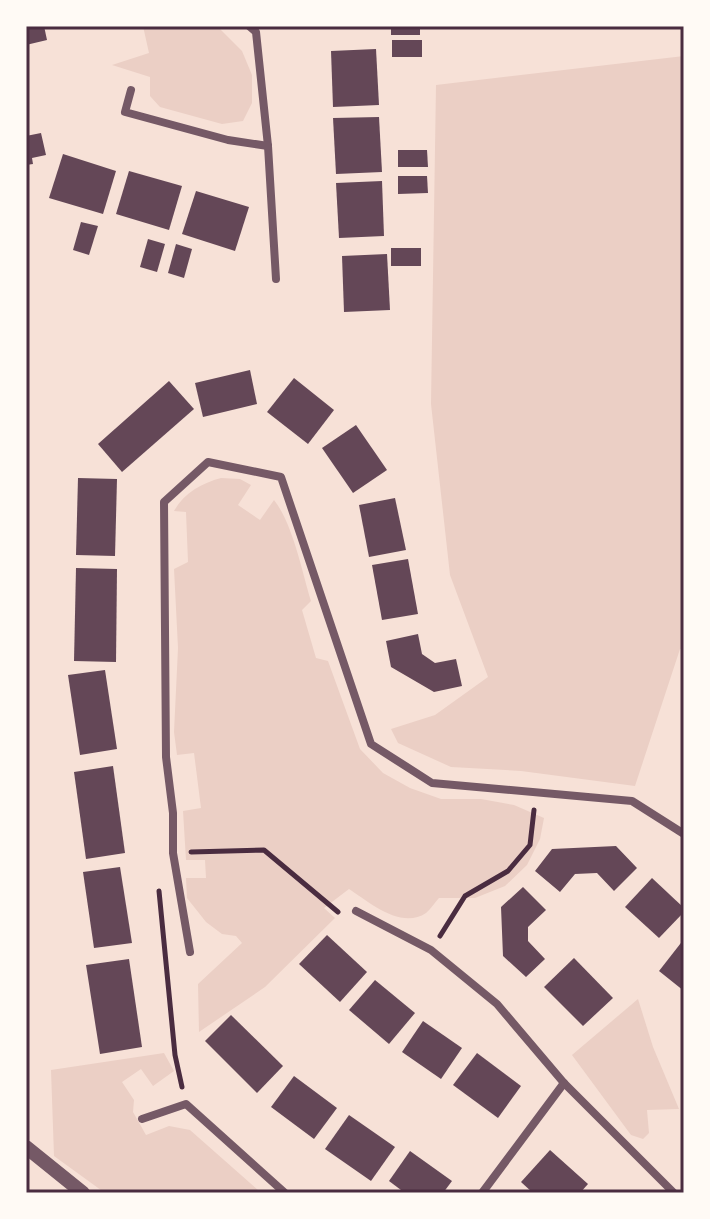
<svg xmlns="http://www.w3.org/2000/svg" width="710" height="1219" font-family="Helvetica,sans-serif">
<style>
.green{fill:#ebcfc5}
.building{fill:#644757}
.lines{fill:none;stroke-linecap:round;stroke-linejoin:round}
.path{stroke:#4a2c40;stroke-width:5}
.minor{stroke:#755966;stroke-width:8}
.tertiary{stroke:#755966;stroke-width:14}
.neatline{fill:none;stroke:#4a2c40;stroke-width:3}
</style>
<rect width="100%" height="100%" fill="#f7e1d7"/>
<g class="green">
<path d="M143 26H217L242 51 252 75V103L243 121 222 124 160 107 150 96V77L112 65 149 53Z"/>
<path d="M684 56V649H680L635 786 521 771 451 767 398 743 391 729 435 715 488 677 450 575 431 404 436 85Z"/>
<path d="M221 478 240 479 251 485 238 505 260 520 274 500C293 524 302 572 311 601L302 610 316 658 328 661 360 749 383 773 410 788 441 799H481L514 805 544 818 540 839 527 865 505 886 475 898H439C435 902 431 909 426 913 401 930 369 902 349 889L324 908 335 918 265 987 199 1032 198 984 242 943 236 936 222 934 206 922 187 898 186 878H206L205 860H186L183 811 201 808 194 753 177 755 174 732 178 648 174 569 188 562 186 512 174 511C184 493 202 483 221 478Z"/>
<path d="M638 999 653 1047 679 1109 647 1110 649 1133 643 1139 631 1135 572 1055Z"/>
<path d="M164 1053 174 1071 153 1086 141 1069 122 1082 134 1100 133 1112 146 1135 169 1126 190 1130 259 1191 258 1193H105L54 1156 51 1070Z"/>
</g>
<g class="building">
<path d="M26 26H44L47 40 26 45Z"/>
<rect x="391" y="26" width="29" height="9"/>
<rect x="392" y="40" width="30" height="17"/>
<path d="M376 49 379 105 333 107 331 51Z"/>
<path d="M379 117 382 172 336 174 333 118Z"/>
<path d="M41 133 46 155 32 158 33 164 26 165V136Z"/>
<path d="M398 150H427L428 167H398Z"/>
<path d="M63 154 116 171 103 214 49 198Z"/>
<path d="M129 171 182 186 169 230 116 214Z"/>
<path d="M398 176H427L428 193 398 194Z"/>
<path d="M382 181 384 236 339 238 336 183Z"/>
<path d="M196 191 249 207 235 251 182 234Z"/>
<path d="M81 222 98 226 89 255 73 250Z"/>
<path d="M148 239 165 244 157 272 140 267Z"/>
<path d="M176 244 192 249 184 278 168 273Z"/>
<rect x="391" y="248" width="30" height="18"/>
<path d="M387 254 390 310 344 312 342 256Z"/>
<path d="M250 370 257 404 203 417 195 383Z"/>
<path d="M294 378 334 410 308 444 267 412Z"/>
<path d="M169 381 194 409 122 472 98 444Z"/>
<path d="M356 425 387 470 353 493 322 448Z"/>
<path d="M78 478 117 479 115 556 76 555Z"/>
<path d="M395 498 406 550 369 557 359 505Z"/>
<path d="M408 559 418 614 382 620 372 565Z"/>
<path d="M76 568 117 569 116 662 74 661Z"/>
<path d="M418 634 422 654 435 663 456 659 462 686 434 692 391 667 386 641Z"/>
<path d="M105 670 117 749 80 755 68 675Z"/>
<path d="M113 766 125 853 86 859 74 772Z"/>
<path d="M616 846 637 868 614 891 597 873 575 874 560 892 535 871 552 849Z"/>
<path d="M120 867 132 943 94 948 83 872Z"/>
<path d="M652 878 684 908V912L659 938 625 907Z"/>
<path d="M523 887 546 910 528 927V941L545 959 526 977 503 956 501 907Z"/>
<path d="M327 935 367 972 340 1002 299 964Z"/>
<path d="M684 939V991L659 971Z"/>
<path d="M574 958 613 998 583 1026 544 987Z"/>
<path d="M129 959 142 1047 100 1054 86 965Z"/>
<path d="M375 980 415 1013 389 1044 349 1010Z"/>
<path d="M231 1015 283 1066 257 1093 205 1041Z"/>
<path d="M423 1021 462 1048 441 1079 402 1052Z"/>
<path d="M477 1053 521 1086 498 1118 453 1085Z"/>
<path d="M294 1076 337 1108 314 1139 271 1107Z"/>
<path d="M349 1115 395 1147 371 1181 325 1149Z"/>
<path d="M550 1150 588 1184 580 1193H533L521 1182Z"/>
<path d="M410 1151 452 1181 443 1193H405L389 1181Z"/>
</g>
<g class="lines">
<g class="path">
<path d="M191 852 264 850 338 912"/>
<path d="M159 891 175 1055 182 1087"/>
<path d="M440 936 465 896 508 871 530 845 534 810"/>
</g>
<g class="minor">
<path d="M249 26 256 32 268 146 276 279"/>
<path d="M131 90 125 112 228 140 268 146"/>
<path d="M356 911 431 950 497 1004 564 1083 674 1193"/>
<path d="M190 952 173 853V813L166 757 164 502 208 462 281 477 371 744 432 783 632 801 684 834"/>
<path d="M142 1119 186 1104 285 1193"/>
<path d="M482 1193 564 1083"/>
</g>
<path class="tertiary" d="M26 1147 83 1193"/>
</g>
<rect width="710" height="1219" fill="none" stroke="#fffaf5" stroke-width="56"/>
<rect x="28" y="28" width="654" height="1163" class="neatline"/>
</svg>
